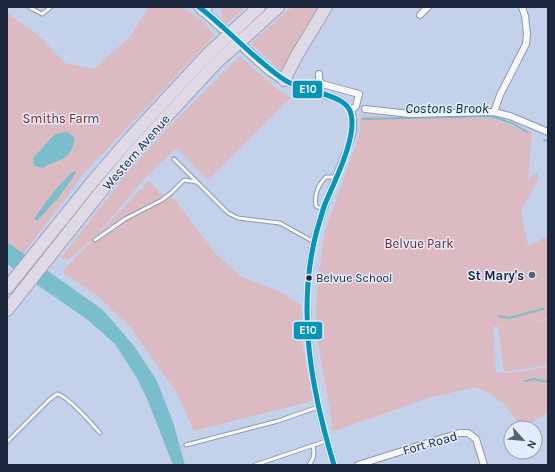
<svg xmlns="http://www.w3.org/2000/svg" width="555" height="472" font-family="Karla,sans-serif">
<style>
.green{fill:#dcbac2}
.water{fill:#7abdcb}
.lines{fill:none;stroke-linecap:round;stroke-linejoin:round}
.stream{stroke:#7abdcb;stroke-width:2}
.lane-casing{stroke:#8e98ae;stroke-width:5}
.street-casing{stroke:#8e98ae;stroke-width:8}
.secondary-casing{stroke:#8e98ae;stroke-width:11}
.highway-casing{stroke:#a4a1b7;stroke-width:14}
.lane{stroke:#f6f8fc;stroke-width:3}
.street{stroke:#f6f8fc;stroke-width:6}
.secondary{stroke:#efeff5;stroke-width:9}
.highway{stroke:#dfd9e6;stroke-width:12}
.highway-bridge-casing{stroke:#a4a1b7;stroke-width:14;stroke-linecap:butt}
.highway-bridge{stroke:#dfd9e6;stroke-width:12}
.bus-1-casing{stroke:#e3ecfd;stroke-width:8}
.bus-1{stroke:#0495b8;stroke-width:5}
.poi-dot{fill:#576279;stroke:#e3ecfd;stroke-width:1.5}
.bus-dot{fill:#1c263c;stroke:#e3ecfd;stroke-width:1.5}
.labels{text-anchor:middle;dominant-baseline:central;stroke-width:3;stroke-linejoin:round;paint-order:stroke}
.bus-label{font-size:12px;fill:#1c263c;stroke:#e3ecfd;text-anchor:start}
.park-label{font-size:13px;fill:#7b2726;stroke:#e3ecfd}
.street-label{font-size:13px;fill:#1c263c;stroke:#e3ecfd}
.poi-label{font-size:13px;font-weight:bold;fill:#1c263c;stroke:#e3ecfd;text-anchor:end}
.water-label{font-size:14px;font-style:italic;fill:#023034;stroke:#e3ecfd}
.line-badge{stroke:#e3ecfd;stroke-width:1.5}
.badge-label{font-size:11px;text-anchor:middle;font-weight:bold;fill:#fff}
</style>
<rect width="100%" height="100%" fill="#c4d1ea"/>
<g class="green">
<path d="M149 7H182L203 21 214 36 85 172 21 257 7 246V13L38 35 65 63 94 69 130 37Z"/>
<path d="M223 7H245L227 24 222 19 221 8Z"/>
<path d="M292 7H321L285 68 281 70 251 43Z"/>
<path d="M240 56 275 87 291 98 208 180 177 148 145 178 98 234 67 261 61 258 127 173 164 132Z"/>
<path d="M361 115 409 118H491L532 132 528 182 533 175 538 172V180L521 211 528 246 548 236V318L534 322 548 320V365L504 372 498 327 531 323 493 327 496 372C514 375 531 369 548 367V412L524 428H520L515 418 504 404 489 393 475 387 428 398 331 432 332 422 315 325 318 278 325 231 359 136Z"/>
<path d="M149 181 165 198 172 196 215 253 240 276 279 291 301 305 303 346 313 401 194 431 177 393 130 327 99 297 62 272Z"/>
</g>
<g class="water">
<path d="M67 132 75 138C70 162 61 157 43 168L34 166 33 158 55 134Z"/>
<path d="M74 171 76 173 58 198 37 221 34 219C46 201 58 185 74 171Z"/>
<path d="M7 242 103 310 134 346 156 379 173 422 185 465H173L148 401 137 378 115 344 88 320 7 264Z"/>
</g>
<g class="lines">
<g class="stream">
<path d="M363 119 491 116 514 124 527 132"/>
<path d="M544 140 548 141"/>
<path d="M499 316 509 318 543 309"/>
<path d="M525 381 534 379 548 382"/>
</g>
<defs>
<g id="lane">
<path d="M29 7 42 14 51 7"/>
<path d="M174 159 228 213 238 218 280 223 314 242"/>
<path d="M323 210 316 206C314 194 318 185 326 177H336"/>
<path d="M95 240 125 219 162 200 171 193 184 180 196 182"/>
<path d="M7 442 49 400 57 394C67 395 92 424 100 433"/>
<path d="M186 445 278 421 318 407"/>
<path d="M255 465 326 441"/>
<path d="M309 465C314 458 315 454 313 446"/>
</g>
<g id="street">
<path d="M420 15 428 7"/>
<path d="M319 74V80L322 84 359 94 356 106 351 111"/>
<path d="M284 80C291 84 298 88 306 91 321 95 344 96 351 112 354 117 353 124 353 130 351 143 344 155 340 167 330 191 320 216 314 241 298 313 312 396 334 465"/>
<path d="M365 109 410 114 494 112 510 116 548 132"/>
<path d="M494 112 500 95 526 44 527 34 525 16 522 7"/>
<path d="M358 465 459 433H468L476 439 484 465"/>
</g>
<path id="secondary" d="M199 7 270 71 284 80"/>
<g id="highway">
<path d="M203 10 206 7"/>
<path d="M245 20 259 7"/>
<path d="M254 29 278 7"/>
<path d="M284 80 297 55 326 7"/>
<path d="M7 288 93 181 131 137 208 54"/>
<path d="M7 310 103 189 141 144 217 62"/>
</g>
</defs>
<use href="#lane" class="lane-casing"/>
<use href="#street" class="street-casing"/>
<use href="#secondary" class="secondary-casing"/>
<use href="#highway" class="highway-casing"/>
<use href="#lane" class="lane"/>
<use href="#street" class="street"/>
<use href="#secondary" class="secondary"/>
<use href="#highway" class="highway"/>
<defs>
<g id="highway-bridge">
<path d="M208 54 245 20"/>
<path d="M217 62 254 29"/>
</g>
</defs>
<use href="#highway-bridge" class="highway-bridge-casing"/>
<use href="#highway-bridge" class="highway-bridge"/>
<defs>
<path id="bus-1" d="M199 7C220 23 238 42 258 59 269 68 279 78 292 84 306 91 342 95 349 109 361 131 334 182 325 204 322 212 320 221 317 230 296 308 311 389 334 465"/>
</defs>
<use href="#bus-1" class="bus-1-casing"/>
<use href="#bus-1" class="bus-1"/>
</g>
<circle class="poi-dot" cx="532" cy="275" r="4"/>
<circle class="bus-dot" cx="309" cy="278" r="3.5"/>
<g class="labels">
<g class="bus-label">
<text x="316" y="278">Belvue School</text>
</g>
<g class="park-label">
<text x="61" y="118">Smiths Farm</text>
<text x="419" y="243">Belvue Park</text>
</g>
<g class="street-label">
<text transform="translate(136 152) rotate(-49)">Western Avenue</text>
<text transform="translate(430 443) rotate(-16)">Fort Road</text>
</g>
<g class="poi-label">
<text x="524" y="275">St Mary's</text>
</g>
<g class="water-label">
<text x="447" y="108">Costons Brook</text>
</g>
</g>
<g class="line-badge">
<rect x="292" y="80" width="31" height="19" rx="4" fill="#0495b8"/>
<rect x="293" y="321" width="30" height="19" rx="4" fill="#0495b8"/>
</g>
<g class="badge-label">
<text x="308" y="93">E10</text>
<text x="308" y="334">E10</text>
</g>
<rect width="555" height="472" fill="none" stroke="#1c263c" stroke-width="16"/>
<g transform="translate(523 440) rotate(117)"><circle r="19" fill="#e3ecfd" stroke="#939db0"/>
<path d="M0-3L7 15L0 10L-7 15Z" fill="#576279"/>
<text y="-6" font-size="11" font-weight="bold" text-anchor="middle" fill="#1c263c">N</text>
</g>
</svg>
